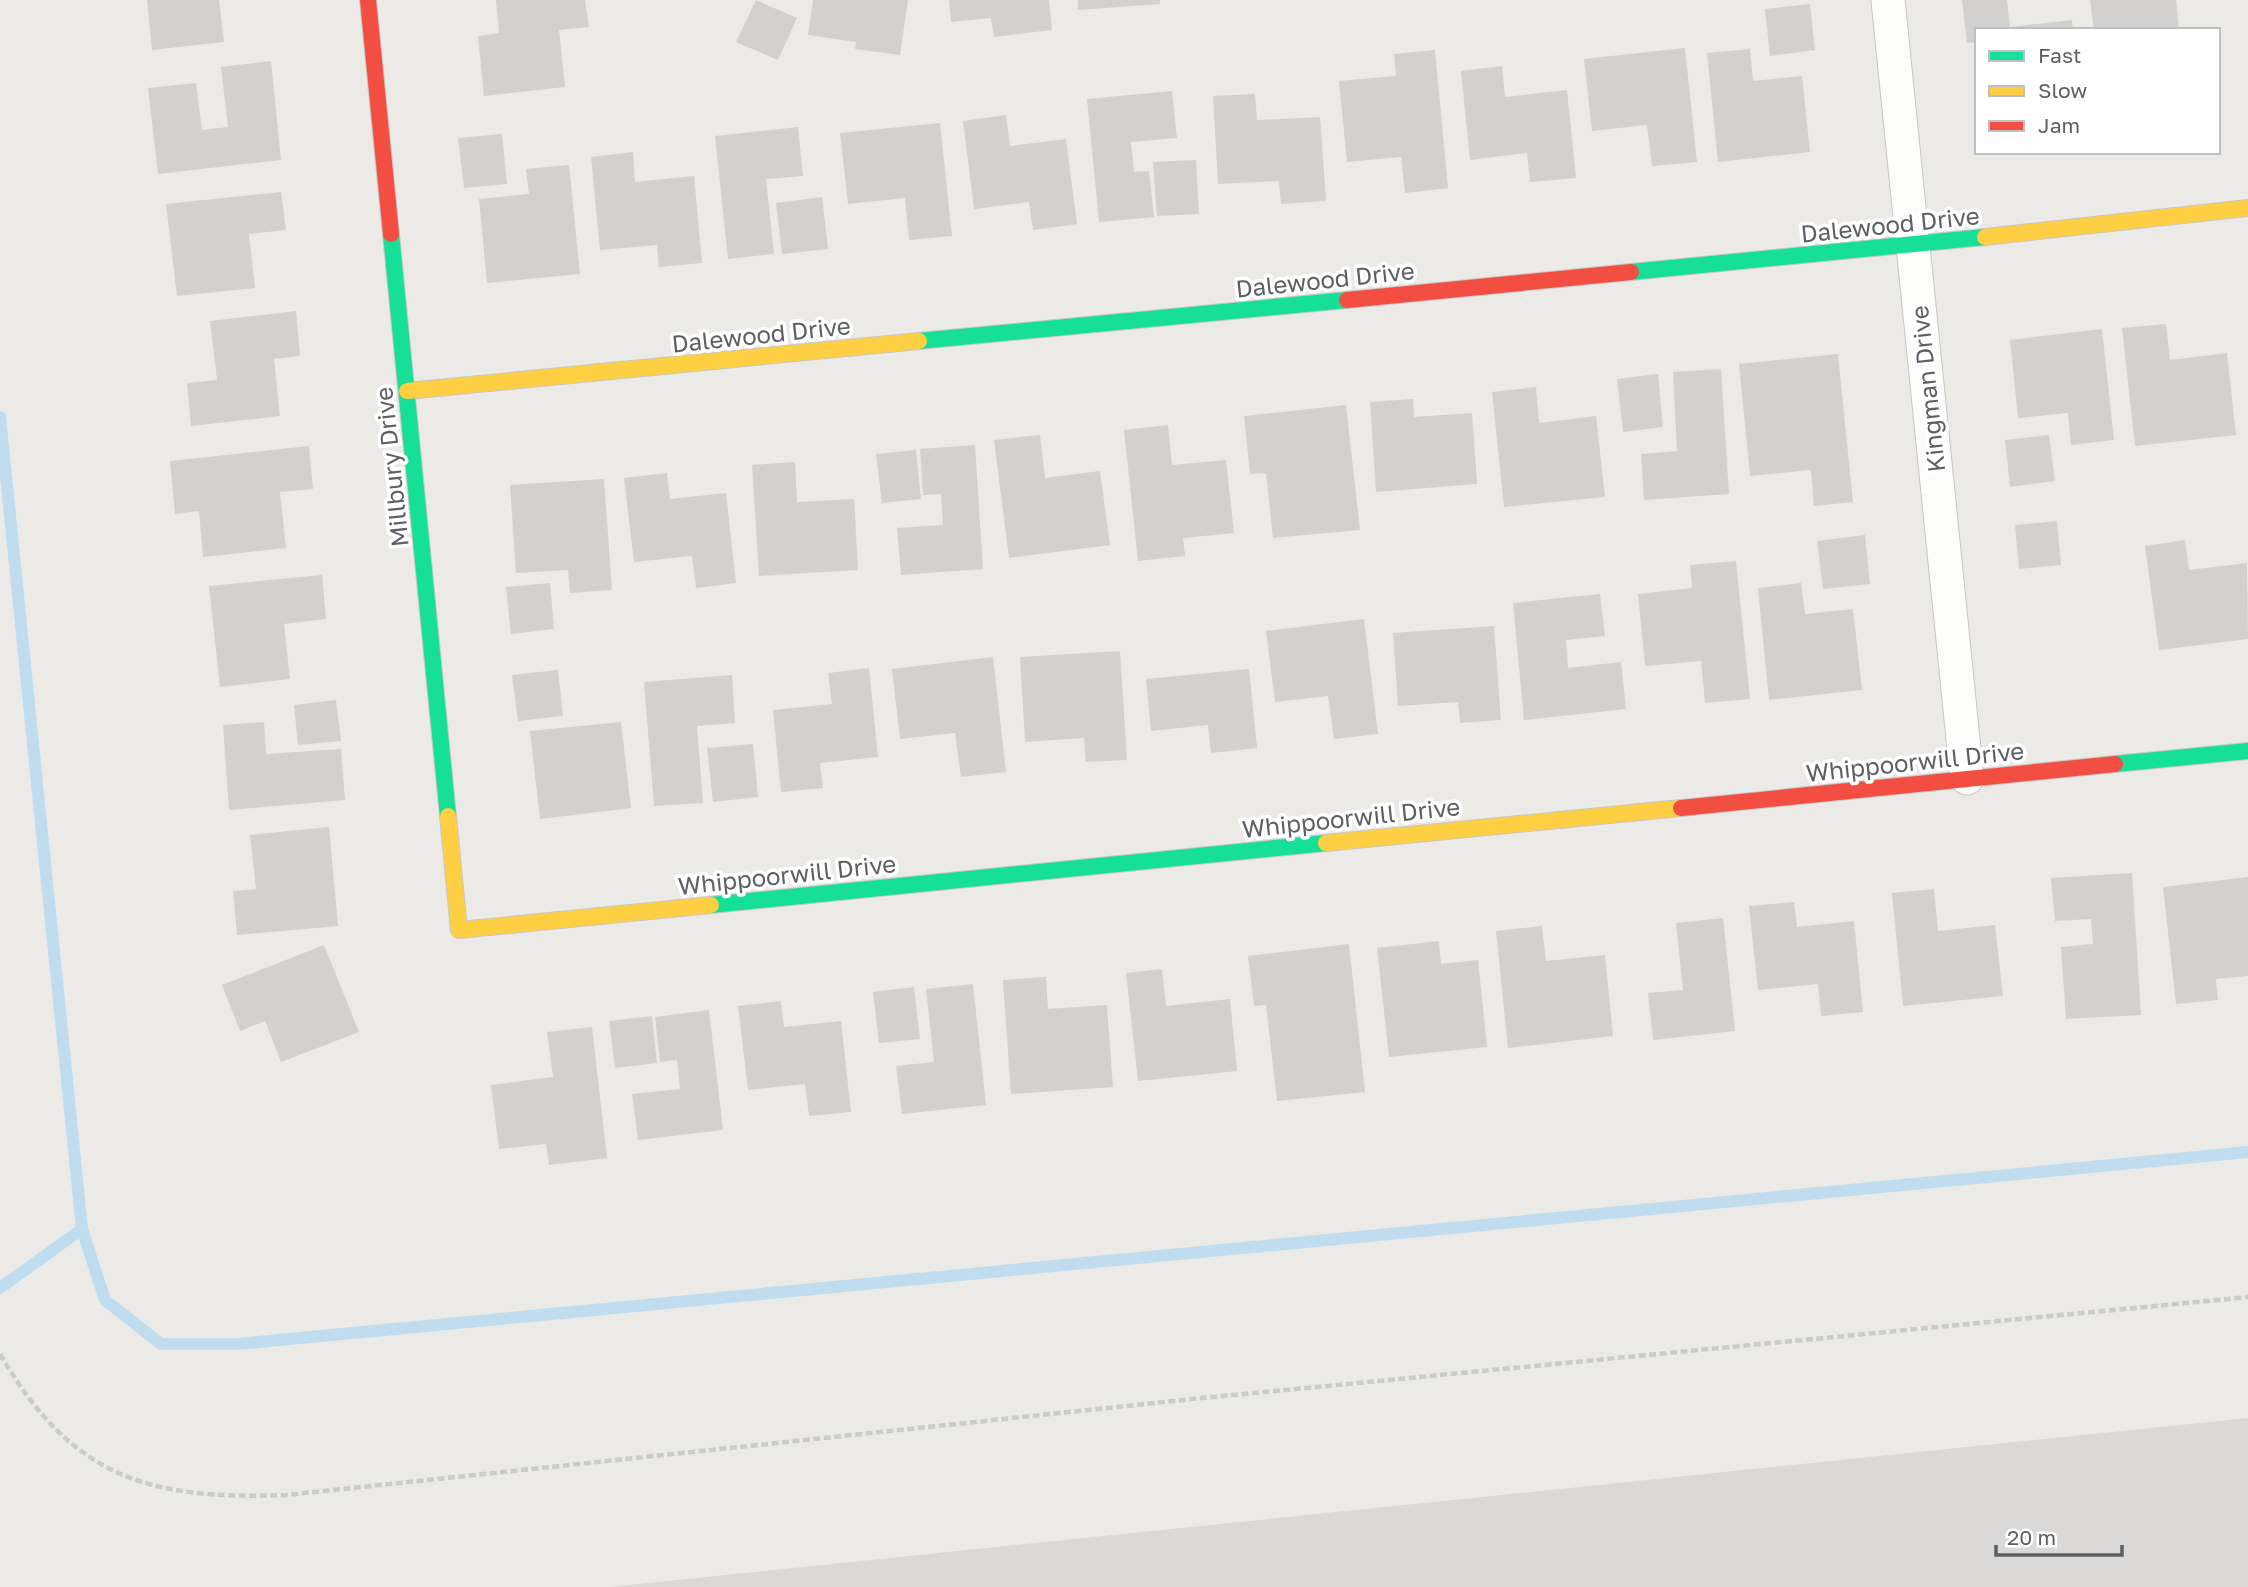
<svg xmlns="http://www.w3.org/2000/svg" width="2248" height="1587" font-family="'Golos Text',sans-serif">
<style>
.industrial{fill:#dbd9d7}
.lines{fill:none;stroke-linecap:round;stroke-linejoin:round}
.stream{stroke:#c0ddf0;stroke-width:12}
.building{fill:#d2d1cf}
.street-casing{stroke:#c6c6c6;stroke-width:35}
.fast-casing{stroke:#c8c8c8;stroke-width:18}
.slow-casing{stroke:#c8c8c8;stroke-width:18}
.jam-casing{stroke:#c8c8c8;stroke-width:18}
.path{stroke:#c9ccca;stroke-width:4.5;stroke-dasharray:7 3.5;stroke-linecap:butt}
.street{stroke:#fcfcfb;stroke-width:33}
.fast{stroke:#16e098;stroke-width:16}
.slow{stroke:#ffcf43;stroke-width:16}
.jam{stroke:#f24e42;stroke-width:16}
.labels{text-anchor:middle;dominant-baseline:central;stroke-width:7;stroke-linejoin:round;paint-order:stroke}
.street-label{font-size:24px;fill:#5c6063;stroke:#fff}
</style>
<rect width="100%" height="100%" fill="#ebeae7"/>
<path class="industrial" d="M2248 1418V1587H609Z"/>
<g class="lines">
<g class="stream">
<path d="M0 417 82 1229 105 1300 161 1344H237L2248 1152"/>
<path d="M0 1288 82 1229"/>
</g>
</g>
<g class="building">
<path d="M147 0H219L224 42 152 50Z"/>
<path d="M496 0H585L589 27 559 30 565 87 484 96 478 36 499 33Z"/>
<path d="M756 0 797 18 778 60 736 42Z"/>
<path d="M813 0H908L900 55 855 49 856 42 808 35Z"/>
<path d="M949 0H1049L1052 30 994 37 991 18 951 22Z"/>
<path d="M1078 0H1160V4L1078 10Z"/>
<path d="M1962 0H2007L2010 27 2072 20 2073 30H1977V42L1967 43Z"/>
<path d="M2090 0H2176L2179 30H2094Z"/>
<path d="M1810 4 1815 50 1770 56 1765 9Z"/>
<path d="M1685 48 1697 162 1652 166 1647 125 1592 131 1584 59Z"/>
<path d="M1750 49 1753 81 1802 76 1810 152 1718 162 1707 53Z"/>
<path d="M1435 50 1448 188 1405 193 1401 157 1347 162 1339 81 1396 76 1394 54Z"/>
<path d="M271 61 281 160 158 174 148 88 196 83 202 130 228 127 221 67Z"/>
<path d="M1502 66 1505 97 1567 90 1576 178 1530 182 1527 153 1470 160 1461 71Z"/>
<path d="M1172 91 1177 138 1131 142 1134 172 1149 171 1154 217 1099 222 1087 99Z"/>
<path d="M1255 94 1257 120 1320 117 1326 201 1281 204 1279 181 1218 184 1213 96Z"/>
<path d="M1006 115 1010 146 1066 139 1077 224 1033 230 1029 202 974 209 963 121Z"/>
<path d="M940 123 952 236 909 240 905 198 848 204 840 133Z"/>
<path d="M798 127 803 176 766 179 774 254 728 259 715 136Z"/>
<path d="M502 134 507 184 464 188 458 138Z"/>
<path d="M633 152 635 182 694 176 702 263 659 267 657 245 600 250 591 157Z"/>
<path d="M1196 160 1199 214 1157 216 1153 162Z"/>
<path d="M569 165 580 274 487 283 479 199 529 194 526 169Z"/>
<path d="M281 192 286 230 249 234 255 288 177 296 166 204Z"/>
<path d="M822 197 828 249 782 254 776 203Z"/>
<path d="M296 311 300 356 274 359 280 416 191 426 187 383 217 380 210 321Z"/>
<path d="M2166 324 2170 360 2227 353 2236 435 2135 446 2122 328Z"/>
<path d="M2102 329 2114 440 2071 445 2068 413 2018 418 2010 340Z"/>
<path d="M1838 354 1853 502 1814 506 1811 470 1750 476 1739 364Z"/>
<path d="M1721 369 1729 494 1644 500 1641 454 1677 451 1673 372Z"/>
<path d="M1658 374 1663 427 1623 432 1617 379Z"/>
<path d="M1536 387 1539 423 1596 416 1605 497 1504 507 1492 392Z"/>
<path d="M1413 399 1414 417 1472 413 1477 484 1376 492 1370 402Z"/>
<path d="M1346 405 1360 530 1273 538 1266 473 1250 474 1244 416Z"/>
<path d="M1168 425 1172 465 1226 460 1234 533 1183 538 1185 556 1138 561 1124 430Z"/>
<path d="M1040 435 1045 478 1100 471 1110 545 1009 558 994 440Z"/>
<path d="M2049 435 2055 481 2010 487 2005 440Z"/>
<path d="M975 445 983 569 901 575 897 528 943 525 941 494 923 495 920 449Z"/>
<path d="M309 446 313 489 280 492 286 548 203 557 199 511 175 514 170 461Z"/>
<path d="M916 450 921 499 882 503 876 454Z"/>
<path d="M795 462 797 502 854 499 858 570 759 576 752 465Z"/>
<path d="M667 473 670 499 726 493 736 583 696 588 692 556 634 562 624 478Z"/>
<path d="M604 479 612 590 570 593 568 570 516 573 510 485Z"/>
<path d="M2057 521 2061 565 2019 569 2015 525Z"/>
<path d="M1865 535 1870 584 1823 589 1817 541Z"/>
<path d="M2185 540 2189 570 2247 563 2248 639 2159 650 2145 546Z"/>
<path d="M1736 561 1750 699 1705 703 1701 661 1645 666 1638 594 1692 588 1690 565Z"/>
<path d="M322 575 326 619 284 624 290 679 220 687 209 586Z"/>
<path d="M550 583 554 629 511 634 506 587Z"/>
<path d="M1801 583 1805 614 1853 609 1862 690 1769 700 1758 588Z"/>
<path d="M1600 594 1605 636 1566 640 1568 668 1621 662 1626 709 1524 720 1513 603Z"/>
<path d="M1364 619 1378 734 1334 739 1328 696 1275 702 1266 631Z"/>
<path d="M1494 626 1501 720 1460 723 1458 702 1398 706 1393 633Z"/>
<path d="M1120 651 1127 760 1086 762 1084 738 1025 742 1020 657Z"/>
<path d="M993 657 1006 772 961 777 955 733 900 739 892 669Z"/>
<path d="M869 668 878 757 820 763 823 788 781 792 773 710 832 704 828 673Z"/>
<path d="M1249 669 1257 748 1211 753 1208 725 1151 731 1146 679Z"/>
<path d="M558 670 563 716 518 721 512 675Z"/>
<path d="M732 675 735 723 697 726 703 803 654 806 644 682Z"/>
<path d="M336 700 341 741 298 745 294 705Z"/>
<path d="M264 722 266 754 341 749 345 800 229 810 223 725Z"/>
<path d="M621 722 631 808 540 819 530 731Z"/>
<path d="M753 744 758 797 713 802 707 748Z"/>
<path d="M329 827 338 926 237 935 233 891 256 889 250 835Z"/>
<path d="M2132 873 2141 1015 2066 1019 2061 947 2093 944 2091 919 2055 921 2051 878Z"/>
<path d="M2248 877V976L2216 979 2218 1000 2176 1004 2163 887Z"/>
<path d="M1934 889 1938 931 1995 925 2003 996 1903 1006 1892 893Z"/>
<path d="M1794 902 1797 927 1854 921 1863 1012 1821 1016 1818 984 1758 990 1749 906Z"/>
<path d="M1723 918 1735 1031 1653 1040 1648 993 1683 990 1676 923Z"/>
<path d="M1542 926 1546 961 1605 955 1613 1036 1508 1048 1496 931Z"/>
<path d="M1439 941 1441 964 1478 960 1487 1047 1389 1057 1377 948Z"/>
<path d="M1349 944 1365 1092 1277 1101 1266 1005 1254 1006 1248 956Z"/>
<path d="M324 945 359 1032 281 1062 265 1021 240 1031 222 985Z"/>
<path d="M1162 969 1166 1006 1230 999 1237 1071 1138 1081 1126 973Z"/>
<path d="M1046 977 1048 1009 1107 1005 1113 1087 1011 1094 1003 980Z"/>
<path d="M973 984 986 1105 902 1114 896 1066 934 1062 926 989Z"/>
<path d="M914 987 920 1039 879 1043 873 992Z"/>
<path d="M781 1001 784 1027 841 1021 851 1112 809 1116 805 1084 748 1090 738 1006Z"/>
<path d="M709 1010 723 1130 638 1140 632 1094 680 1089 677 1060 660 1062 655 1017Z"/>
<path d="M652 1016 657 1063 615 1068 609 1021Z"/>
<path d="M592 1027 607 1158 549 1165 546 1144 499 1149 491 1085 553 1077 547 1032Z"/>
</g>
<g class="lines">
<defs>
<path id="street" d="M1888 0 1967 778"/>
<g id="fast">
<path d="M391 234 448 816"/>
<path d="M1631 272 1985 237"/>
<path d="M919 341 1347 300"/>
<path d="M2115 764 2248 751"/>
<path d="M711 905 1326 843"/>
</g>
<g id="slow">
<path d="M1985 237 2248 208"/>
<path d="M407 391 919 341"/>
<path d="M448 816 459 930 711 905"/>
<path d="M1326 843 1681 808"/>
</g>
<g id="jam">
<path d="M368 0 391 234"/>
<path d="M1347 300 1631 272"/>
<path d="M1681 808 2115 764"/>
</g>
</defs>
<use href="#street" class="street-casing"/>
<use href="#fast" class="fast-casing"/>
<use href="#slow" class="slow-casing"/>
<use href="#jam" class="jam-casing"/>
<path class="path" d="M0 1354C72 1478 148 1500 286 1495L1192 1399 2248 1297"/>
<use href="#street" class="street"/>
<use href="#fast" class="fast"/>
<use href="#slow" class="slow"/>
<use href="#jam" class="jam"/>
</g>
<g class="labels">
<g class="street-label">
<text transform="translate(1890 224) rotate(-6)">Dalewood Drive</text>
<text transform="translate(1325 279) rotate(-6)">Dalewood Drive</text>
<text transform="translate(761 334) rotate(-6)">Dalewood Drive</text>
<text transform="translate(1927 389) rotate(-96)">Kingman Drive</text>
<text transform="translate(391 467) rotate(-96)">Millbury Drive</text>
<text transform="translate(1915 761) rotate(-6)">Whippoorwill Drive</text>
<text transform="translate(1351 817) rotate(-6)">Whippoorwill Drive</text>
<text transform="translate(787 874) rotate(-6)">Whippoorwill Drive</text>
</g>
</g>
<rect x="1975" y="28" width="245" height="126" fill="#ffffff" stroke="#bebfc1" stroke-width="2"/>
<rect x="1989" y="51" width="35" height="10" fill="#16e098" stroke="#bebfc1" stroke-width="2"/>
<text x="2038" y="63" font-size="21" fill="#5c6063">Fast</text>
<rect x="1989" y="86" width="35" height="10" fill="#ffcf43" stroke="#bebfc1" stroke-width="2"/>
<text x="2038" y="98" font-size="21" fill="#5c6063">Slow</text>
<rect x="1989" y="121" width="35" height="10" fill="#f24e42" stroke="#bebfc1" stroke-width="2"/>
<text x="2038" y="133" font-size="21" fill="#5c6063">Jam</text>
<path d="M1996 1545v10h126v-10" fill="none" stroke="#5c6063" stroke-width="3.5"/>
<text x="2007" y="1545" font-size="21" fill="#5c6063" stroke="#ffffff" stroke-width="5" paint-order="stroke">20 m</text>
</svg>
